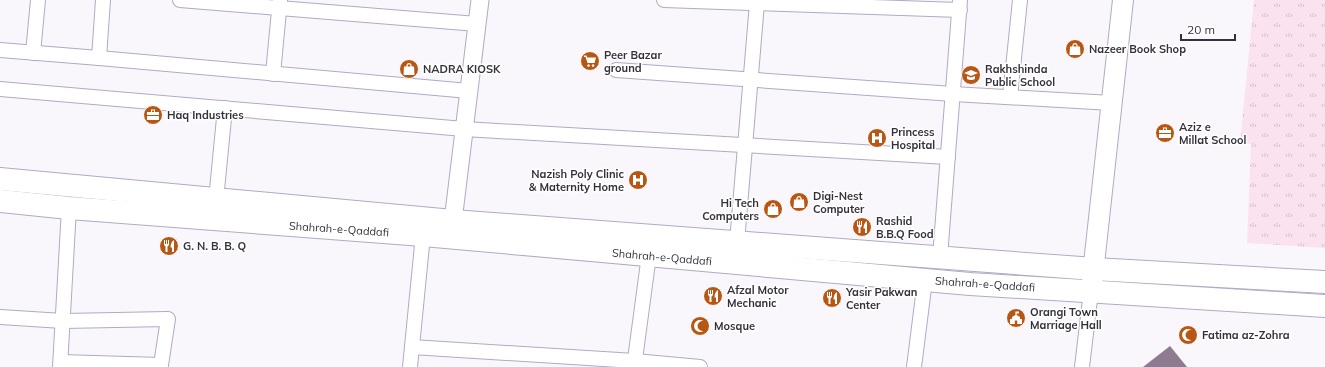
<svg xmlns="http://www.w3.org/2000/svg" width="1325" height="367" font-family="Mulish,sans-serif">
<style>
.grass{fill:url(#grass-tufts)}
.building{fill:#8e7b8f}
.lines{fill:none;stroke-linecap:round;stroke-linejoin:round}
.minor-casing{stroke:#b3a9c2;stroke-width:16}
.tertiary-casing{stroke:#b3a9c2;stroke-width:19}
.secondary-casing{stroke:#b3a9c2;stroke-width:22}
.primary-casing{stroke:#b3a9c2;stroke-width:24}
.minor{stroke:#fff;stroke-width:14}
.tertiary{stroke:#fff;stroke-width:17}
.secondary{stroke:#fff;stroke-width:20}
.primary{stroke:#fff;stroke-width:22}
.labels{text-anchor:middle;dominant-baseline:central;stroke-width:3;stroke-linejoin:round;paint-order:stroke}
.poi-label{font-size:11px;font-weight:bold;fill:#35313c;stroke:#fff;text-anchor:start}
.street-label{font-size:11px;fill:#35313c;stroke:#fff}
</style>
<defs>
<pattern id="grass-tufts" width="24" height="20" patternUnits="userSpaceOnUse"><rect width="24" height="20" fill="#fbe2ef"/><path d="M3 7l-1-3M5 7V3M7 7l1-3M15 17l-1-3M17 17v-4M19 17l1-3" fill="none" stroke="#d8c2ce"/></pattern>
</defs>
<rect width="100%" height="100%" fill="#f9f7fc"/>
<path class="grass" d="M1254 0H1325V248L1247 243 1251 144 1240 143Z"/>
<path class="building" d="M1170 346 1187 367H1143Z"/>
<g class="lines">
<defs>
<g id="minor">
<path d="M180 0 477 24"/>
<path d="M664 0 960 10"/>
<path d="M0 50 99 58 469 91"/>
<path d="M33 53 38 0"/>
<path d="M99 58 103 0"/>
<path d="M616 70 953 94 1112 103"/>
<path d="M273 74 280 0"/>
<path d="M0 89 464 129 948 157"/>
<path d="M1010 97 1020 0"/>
<path d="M216 200 225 108"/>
<path d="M737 242 757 3"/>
<path d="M940 257 960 0"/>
<path d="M0 317 63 321 168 319 161 365 61 362"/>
<path d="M412 347 635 361 700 367"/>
<path d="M60 367 69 208"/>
<path d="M410 367 423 235"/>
<path d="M634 367 649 255"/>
<path d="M914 367 925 280"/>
<path d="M1082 367 1091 291"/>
</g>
<path id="tertiary" d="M453 221 480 0"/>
<path id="secondary" d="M1091 291 1123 0"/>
<g id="primary">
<path d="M0 179 453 221 1094 269 1325 282"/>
<path d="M0 201 69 208 423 235 970 284 1325 306"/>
</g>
</defs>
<use href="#minor" class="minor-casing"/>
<use href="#tertiary" class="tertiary-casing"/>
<use href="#secondary" class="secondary-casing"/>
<use href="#primary" class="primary-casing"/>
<use href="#minor" class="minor"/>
<use href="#tertiary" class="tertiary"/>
<use href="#secondary" class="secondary"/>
<use href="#primary" class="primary"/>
</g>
<defs>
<symbol id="shop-disc" viewBox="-11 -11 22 22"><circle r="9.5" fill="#b75713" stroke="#fff"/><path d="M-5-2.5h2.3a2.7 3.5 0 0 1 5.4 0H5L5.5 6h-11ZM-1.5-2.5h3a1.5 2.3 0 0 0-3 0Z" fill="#fff"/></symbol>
<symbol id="supermarket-disc" viewBox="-11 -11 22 22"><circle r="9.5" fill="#b75713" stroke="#fff"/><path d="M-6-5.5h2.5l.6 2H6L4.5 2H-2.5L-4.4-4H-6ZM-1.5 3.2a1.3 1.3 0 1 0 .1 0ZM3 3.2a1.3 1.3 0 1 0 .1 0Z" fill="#fff"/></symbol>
<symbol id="school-disc" viewBox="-11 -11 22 22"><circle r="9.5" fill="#b75713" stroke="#fff"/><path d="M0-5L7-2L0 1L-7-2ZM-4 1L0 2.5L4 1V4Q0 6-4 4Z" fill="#fff"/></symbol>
<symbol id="office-disc" viewBox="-11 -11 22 22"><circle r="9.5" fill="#b75713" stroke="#fff"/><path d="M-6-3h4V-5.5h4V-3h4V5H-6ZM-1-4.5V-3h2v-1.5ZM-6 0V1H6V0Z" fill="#fff"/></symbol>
<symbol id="hospital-disc" viewBox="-11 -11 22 22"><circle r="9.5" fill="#b75713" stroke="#fff"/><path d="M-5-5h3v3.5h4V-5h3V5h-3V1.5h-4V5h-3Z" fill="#fff"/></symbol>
<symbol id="restaurant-disc" viewBox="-11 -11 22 22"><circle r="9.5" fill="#b75713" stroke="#fff"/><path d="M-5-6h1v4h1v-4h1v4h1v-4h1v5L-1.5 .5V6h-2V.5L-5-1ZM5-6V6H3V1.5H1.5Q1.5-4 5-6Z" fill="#fff"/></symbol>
<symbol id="civic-disc" viewBox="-11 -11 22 22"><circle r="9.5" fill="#b75713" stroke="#fff"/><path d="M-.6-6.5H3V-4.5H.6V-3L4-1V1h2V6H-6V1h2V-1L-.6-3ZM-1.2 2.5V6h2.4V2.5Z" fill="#fff"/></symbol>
<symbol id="mosque-disc" viewBox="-11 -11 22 22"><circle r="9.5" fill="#b75713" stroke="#fff"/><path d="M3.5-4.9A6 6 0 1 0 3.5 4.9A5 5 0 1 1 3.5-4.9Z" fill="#fff"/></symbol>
</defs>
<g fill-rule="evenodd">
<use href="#shop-disc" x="1064" y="38" width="22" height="22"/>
<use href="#supermarket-disc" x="579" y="50" width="22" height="22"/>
<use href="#shop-disc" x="398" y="58" width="22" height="22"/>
<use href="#school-disc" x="960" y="64" width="22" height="22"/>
<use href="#office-disc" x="142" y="104" width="22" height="22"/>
<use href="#office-disc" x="1154" y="122" width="22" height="22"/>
<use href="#hospital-disc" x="866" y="127" width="22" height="22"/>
<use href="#hospital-disc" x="627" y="169" width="22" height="22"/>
<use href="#shop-disc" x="788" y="191" width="22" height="22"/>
<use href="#shop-disc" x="762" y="198" width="22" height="22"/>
<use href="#restaurant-disc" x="851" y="216" width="22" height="22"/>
<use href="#restaurant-disc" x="158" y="235" width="22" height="22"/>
<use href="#restaurant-disc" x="702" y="285" width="22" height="22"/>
<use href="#restaurant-disc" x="821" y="287" width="22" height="22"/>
<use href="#civic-disc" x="1005" y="307" width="22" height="22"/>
<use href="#mosque-disc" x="689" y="315" width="22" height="22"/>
<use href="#mosque-disc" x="1177" y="324" width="22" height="22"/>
</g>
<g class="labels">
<g class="poi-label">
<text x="1089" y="49">Nazeer Book Shop</text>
<text x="604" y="55">Peer Bazar<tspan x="604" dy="13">ground</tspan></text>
<text x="423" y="69">NADRA KIOSK</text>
<text x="985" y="69">Rakhshinda<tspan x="985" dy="13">Public School</tspan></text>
<text x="167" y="115">Haq Industries</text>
<text x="1179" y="127">Aziz e<tspan x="1179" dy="13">Millat School</tspan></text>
<text x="891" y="132">Princess<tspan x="891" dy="13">Hospital</tspan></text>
<text x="624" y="174" text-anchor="end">Nazish Poly Clinic<tspan x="624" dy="13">&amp; Maternity Home</tspan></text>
<text x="813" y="196">Digi-Nest<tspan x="813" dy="13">Computer</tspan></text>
<text x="759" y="203" text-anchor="end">Hi Tech<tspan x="759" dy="13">Computers</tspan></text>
<text x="876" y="221">Rashid<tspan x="876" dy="13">B.B.Q Food</tspan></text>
<text x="183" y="246">G. N. B. B. Q</text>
<text x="727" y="290">Afzal Motor<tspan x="727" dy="13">Mechanic</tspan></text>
<text x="846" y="292">Yasir Pakwan<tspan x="846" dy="13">Center</tspan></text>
<text x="1030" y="312">Orangi Town<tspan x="1030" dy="13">Marriage Hall</tspan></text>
<text x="714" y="326">Mosque</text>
<text x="1202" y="335">Fatima az-Zohra</text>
</g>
<g class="street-label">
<text transform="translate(339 229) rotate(4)">Shahrah-e-Qaddafi</text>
<text transform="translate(662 257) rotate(5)">Shahrah-e-Qaddafi</text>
<text transform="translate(985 284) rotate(4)">Shahrah-e-Qaddafi</text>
</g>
</g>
<path d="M1181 34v6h54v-6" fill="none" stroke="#35313c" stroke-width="2"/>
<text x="1187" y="34" font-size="12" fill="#35313c" stroke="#ffffff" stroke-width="3" paint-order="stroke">20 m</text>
</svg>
